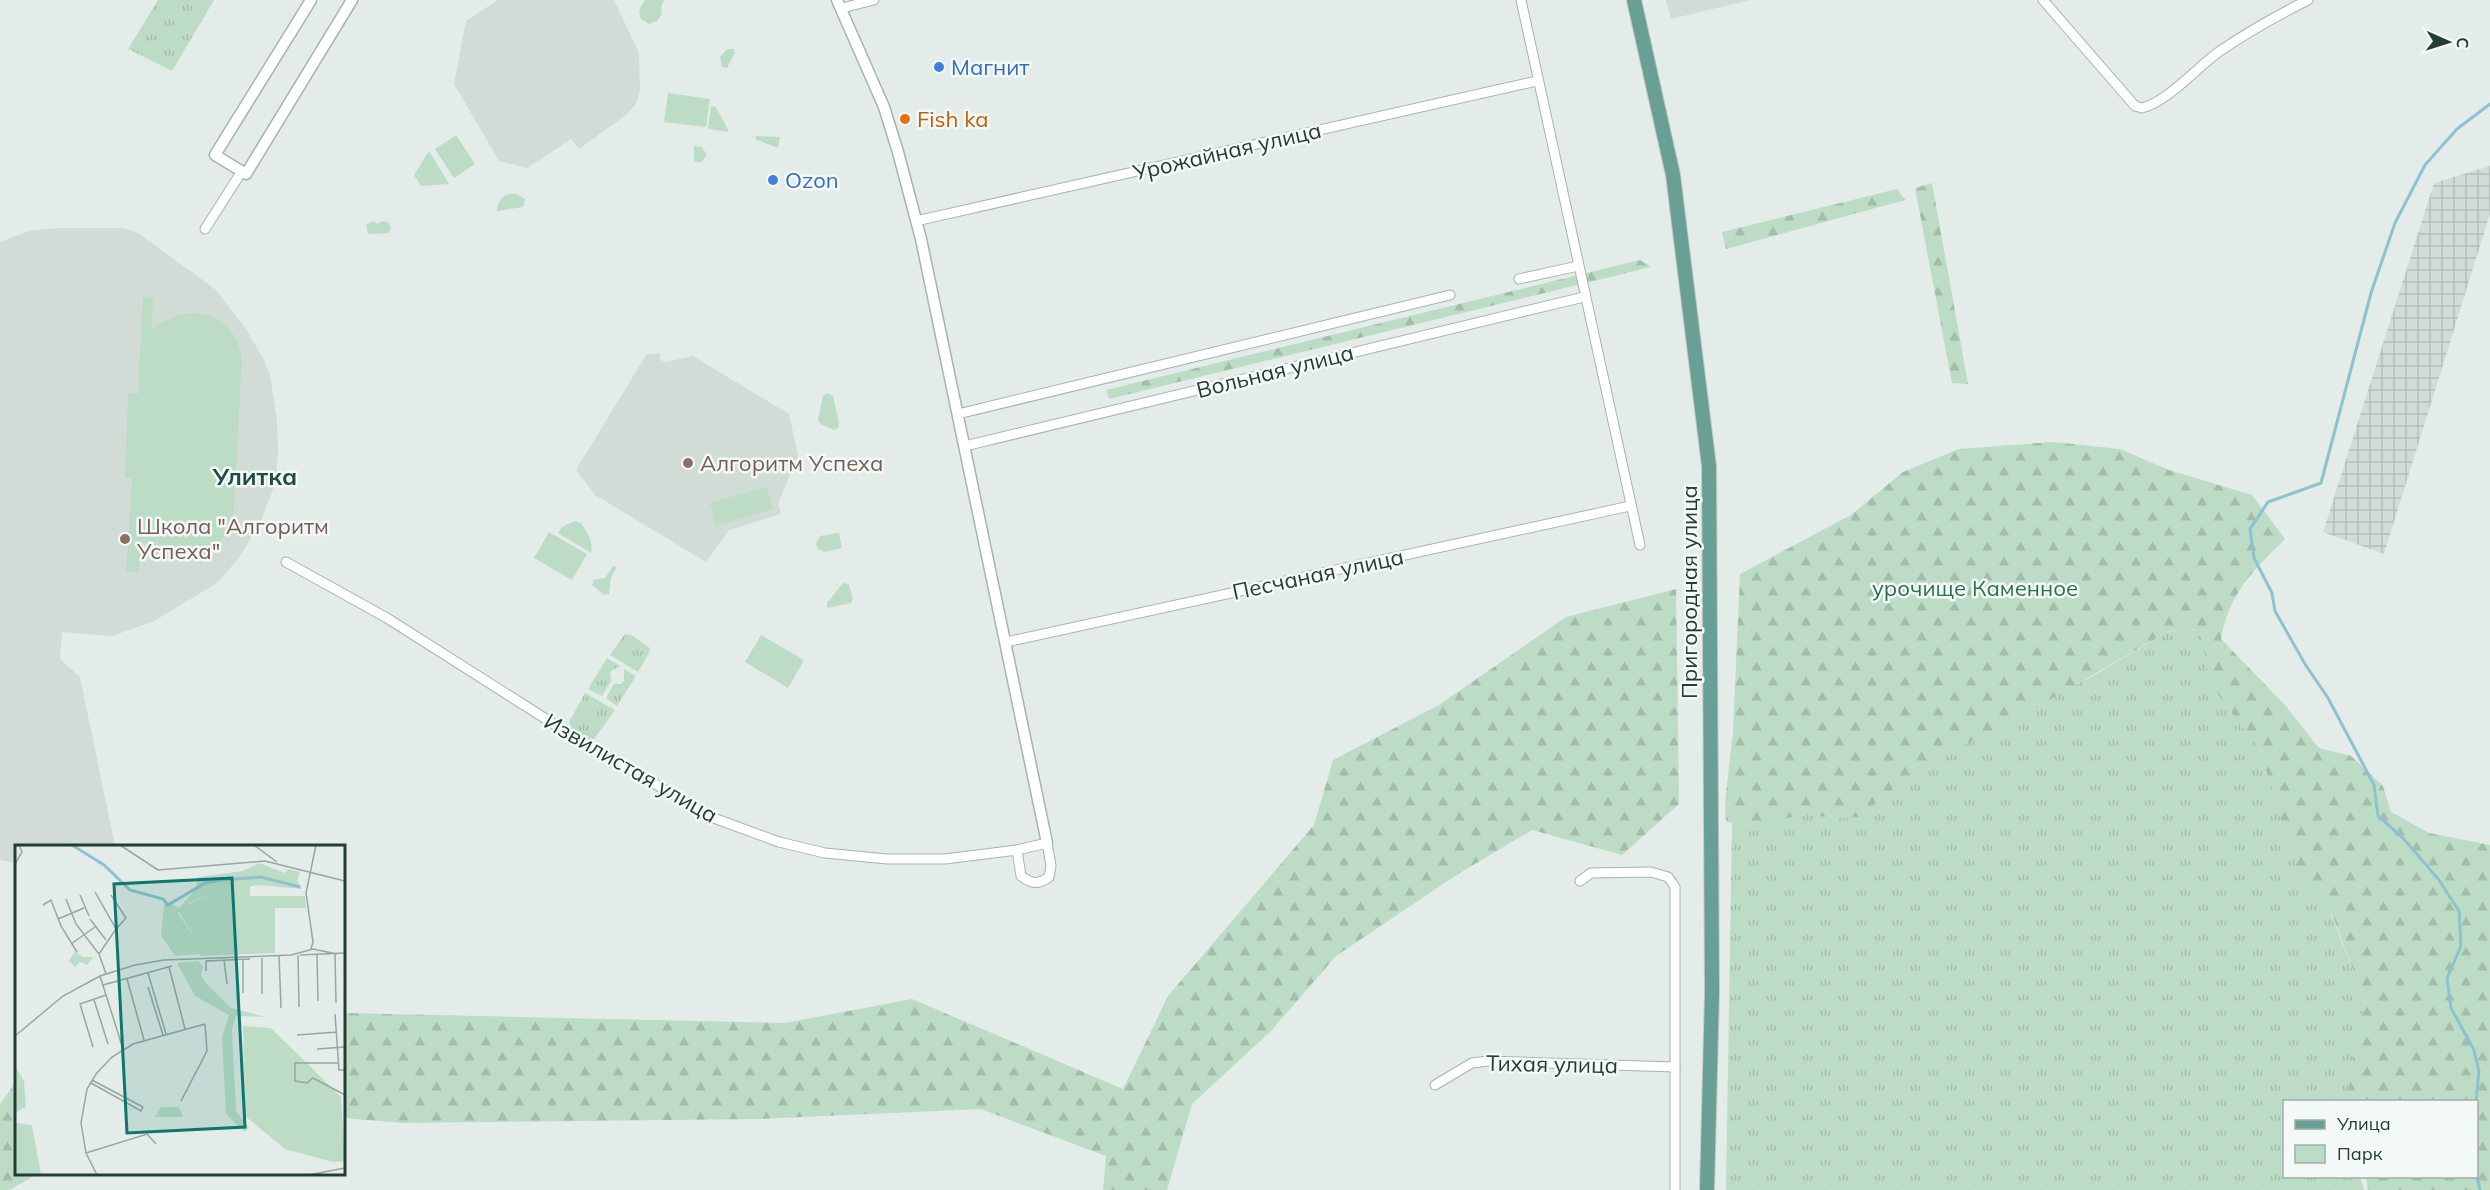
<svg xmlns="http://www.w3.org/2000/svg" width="2490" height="1190" font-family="Mulish,sans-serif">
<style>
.built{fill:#d1dcd7}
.industrial{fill:url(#industrial-grid)}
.grass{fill:url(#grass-tufts)}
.forest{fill:url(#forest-firs)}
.park{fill:#bddcc6}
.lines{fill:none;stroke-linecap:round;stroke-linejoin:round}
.stream{stroke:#8ec2ce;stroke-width:3}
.minor-casing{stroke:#a6b4af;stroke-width:11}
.tertiary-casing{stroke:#a6b4af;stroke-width:13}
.primary-casing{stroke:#c2c8c7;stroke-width:16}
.minor{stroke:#fff;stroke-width:9}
.tertiary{stroke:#fff;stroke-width:10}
.primary{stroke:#6a9f93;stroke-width:14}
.shop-dot{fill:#3f7fe0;stroke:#f3f9f6;stroke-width:2}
.food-dot{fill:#e8710a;stroke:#f3f9f6;stroke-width:2}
.education-dot{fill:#8d6e63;stroke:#f3f9f6;stroke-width:2}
.labels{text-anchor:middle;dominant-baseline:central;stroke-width:5;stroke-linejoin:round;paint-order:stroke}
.shop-label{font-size:22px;fill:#366cbe;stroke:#f3f9f6;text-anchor:start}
.food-label{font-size:22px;fill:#c56008;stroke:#f3f9f6;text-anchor:start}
.street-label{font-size:22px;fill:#243c36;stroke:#f3f9f6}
.education-label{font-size:22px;fill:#785e54;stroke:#f3f9f6;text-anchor:start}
.park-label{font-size:22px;fill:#30714b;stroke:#f3f9f6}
.neighbourhood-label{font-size:24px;font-weight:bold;fill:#214d44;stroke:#f3f9f6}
.inset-river{fill:none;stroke:#8ec2ce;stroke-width:3}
.inset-road{fill:none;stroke:#97a6a1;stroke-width:1.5}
.view{fill:#0f766e;fill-opacity:0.15;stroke:#0f766e;stroke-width:3}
.inset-edge{fill:none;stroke:#243c36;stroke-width:3}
</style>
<defs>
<pattern id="industrial-grid" width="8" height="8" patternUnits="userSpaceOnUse" patternTransform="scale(1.5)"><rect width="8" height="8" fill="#d1dcd7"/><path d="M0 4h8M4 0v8" fill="none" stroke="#b3beb9"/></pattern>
<pattern id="grass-tufts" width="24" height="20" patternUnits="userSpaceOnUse" patternTransform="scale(1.5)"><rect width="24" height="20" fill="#bddcc6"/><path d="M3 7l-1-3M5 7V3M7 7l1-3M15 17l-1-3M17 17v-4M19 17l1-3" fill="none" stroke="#a2beab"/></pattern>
<pattern id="forest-firs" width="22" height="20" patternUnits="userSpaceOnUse" patternTransform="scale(1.5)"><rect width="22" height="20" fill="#bddcc6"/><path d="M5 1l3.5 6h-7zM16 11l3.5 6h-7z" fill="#a2beab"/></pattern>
</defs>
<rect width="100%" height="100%" fill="#e3ece8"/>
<g class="built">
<path d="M498 0H614L639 53 640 90 636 104 626 115 579 149 571 139 527 168 499 161 454 84 466 21Z"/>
<path d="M1666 0H1750L1671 19Z"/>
<path d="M57 228H123L138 233 215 289 246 329 264 360 270 375 277 420 278 451 276 481 261 521 239 558 217 583 154 621 112 636 62 632 60 659 80 677 115 846H16V863L0 860V242L29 231Z"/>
<path d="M660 353V360L666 362 693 356 789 414 798 455 778 504 781 514 729 530 706 562 595 495 576 470 646 355Z"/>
</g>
<path class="industrial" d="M2490 166V214L2384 554 2323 532 2434 183Z"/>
<g class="grass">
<path d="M158 0H214L172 71 128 49Z"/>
<path d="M2200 629 2261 752 2332 917 2365 1001 2348 1101 2284 1102V1176L2360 1177 2364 1190H1726L1732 824 1795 813 1863 817 1880 799 1970 738 2091 677 2167 632Z"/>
<path d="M625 634 631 635 650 648 649 653 638 672 610 655Z"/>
<path d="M607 658 620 666 610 672 611 681 602 696 588 689Z"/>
<path d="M624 669 636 676 617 706 606 698 614 684H621L624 681Z"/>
<path d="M585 693 615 710 594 739C585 739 571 732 569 722Z"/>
</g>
<g class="forest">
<path d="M1932 183 1968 384 1952 383 1915 188Z"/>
<path d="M1897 189 1905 200 1726 249 1722 232Z"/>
<path d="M1640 260 1651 267 1109 399 1106 390Z"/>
<path d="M2053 442 2120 449 2169 470 2252 495 2285 539C2253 571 2229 593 2221 639L2284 704 2319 748 2351 756 2383 786 2391 812 2429 833 2490 845V1190H2368L2366 1177 2476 1176V1102L2347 1101 2355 1043 2365 1001 2333 917 2303 880 2286 836 2261 752 2210 683 2200 629 2167 632 2006 725 1961 746 1880 799 1863 817 1835 818 1802 814 1771 822 1753 832 1726 821 1725 802 1733 732 1740 574 1851 515 1903 472 1959 449Z"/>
<path d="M1676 589 1679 804 1622 855 1532 830 1458 874 1336 956 1271 1031 1192 1104 1167 1190H1103L1106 1156 981 1109 758 1119 402 1123 344 1118V1013L785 1023 912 999 1123 1089 1168 996 1314 825 1333 760 1439 705 1566 617Z"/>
<path d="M16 1082V1174H38L9 1190H0V1104Z"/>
</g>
<g class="park">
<path d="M645 0H664L661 7 662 14 657 21 649 24 641 19 639 10Z"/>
<path d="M727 49H733L735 53 727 68 722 67 720 57Z"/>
<path d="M668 93 710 99 706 127 664 122Z"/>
<path d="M711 106 716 107 729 132 708 129Z"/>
<path d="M456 135 475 164 454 178 435 149Z"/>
<path d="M756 136 780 137 778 148 755 139Z"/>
<path d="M694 146 702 147 707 155 701 162H694Z"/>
<path d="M429 151 449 184 421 186 414 175Z"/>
<path d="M508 194H517L525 199 523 207 497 211C497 203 501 197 508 194Z"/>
<path d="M373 221 378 224 382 221 388 222 391 227 389 233 368 234 366 225Z"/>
<path d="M143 297H153L152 330C187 300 236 310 242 360L233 523C221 551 186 574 156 553 151 550 147 545 142 540L139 573 126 571 132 478H125L128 393 138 394Z"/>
<path d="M827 393 833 396 839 423V427L834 430 820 424 818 420 823 396Z"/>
<path d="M766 487 773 509 716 526 710 503Z"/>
<path d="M575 521 581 523C587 532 594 542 591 553L558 533 562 527Z"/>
<path d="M549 532 587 554 572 580 534 558Z"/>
<path d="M839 533 842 548 824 552 818 549 816 544 820 536Z"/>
<path d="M613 566 617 567 611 578 609 594 604 595 592 585 594 580 605 578Z"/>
<path d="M844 582 849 585 853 598 851 603 827 608V603Z"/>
<path d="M761 635 804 660 788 688 745 662Z"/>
</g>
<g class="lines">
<g class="stream">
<path d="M2476 1102 2479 1071 2474 1050 2451 1008 2447 978 2461 946 2459 911 2439 880 2403 838 2378 816 2374 785 2328 698 2305 664 2275 611 2272 593 2254 558 2250 529 2268 502 2321 483 2371 293 2395 223 2425 165 2457 129 2490 104"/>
<path d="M2476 1173 2480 1190"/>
</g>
<defs>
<g id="minor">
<path d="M1521 0 1640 545"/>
<path d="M2043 0 2135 106 2142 108C2169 101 2197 67 2220 51 2248 32 2278 15 2308 0"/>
<path d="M842 8 874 0"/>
<path d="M916 221 1537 81"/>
<path d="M205 229 242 171"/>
<path d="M1519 279 1578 266"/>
<path d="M958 414 1450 295"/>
<path d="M965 446 1584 297"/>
<path d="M286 562 387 618 557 726 711 817 779 842 825 853 887 859H945L1017 850 1047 843 1051 866 1049 877C1038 885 1032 884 1021 876L1017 850"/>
<path d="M1006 642 1630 506"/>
<path d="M1580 881 1591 873 1651 872 1668 877 1675 887V1190"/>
<path d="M1435 1085 1472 1063 1488 1061 1675 1067"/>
</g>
<g id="tertiary">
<path d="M311 0 215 155 246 174 352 0"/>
<path d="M837 0 884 107 898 152 921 239 1047 843"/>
</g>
<path id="primary" d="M1634 0 1673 175 1709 466 1712 992 1707 1190"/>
</defs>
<use href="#minor" class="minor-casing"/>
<use href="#tertiary" class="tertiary-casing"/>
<use href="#primary" class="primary-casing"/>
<use href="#minor" class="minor"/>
<use href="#tertiary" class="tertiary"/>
<use href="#primary" class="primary"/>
</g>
<g class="shop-dot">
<circle cx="939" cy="67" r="6"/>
<circle cx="773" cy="180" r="6"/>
</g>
<circle class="food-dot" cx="905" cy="119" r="6"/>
<g class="education-dot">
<circle cx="688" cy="463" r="6"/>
<circle cx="125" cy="539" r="6"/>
</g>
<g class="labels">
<g class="shop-label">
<text x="951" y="67">Магнит</text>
<text x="785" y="180">Ozon</text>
</g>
<g class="food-label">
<text x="917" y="119">Fish ka</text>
</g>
<g class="street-label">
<text transform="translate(1227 151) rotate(-13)">Урожайная улица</text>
<text transform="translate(1275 371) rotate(-14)">Вольная улица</text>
<text transform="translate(1318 574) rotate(-12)">Песчаная улица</text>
<text transform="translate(1689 592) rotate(-90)">Пригородная улица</text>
<text transform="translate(631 768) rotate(30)">Извилистая улица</text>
<text transform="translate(1552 1064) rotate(1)">Тихая улица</text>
</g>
<g class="education-label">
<text x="700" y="463">Алгоритм Успеха</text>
<text x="137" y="526">Школа "Алгоритм<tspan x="137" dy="25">Успеха"</tspan></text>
</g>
<g class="park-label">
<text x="1975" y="588">урочище Каменное</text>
</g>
<g class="neighbourhood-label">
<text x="255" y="476">Улитка</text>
</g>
</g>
<g transform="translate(15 845)">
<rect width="330" height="330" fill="#e3ece8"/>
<path d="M235 41V51H290L291 63H260V108L185 111 183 98 163 65 199 47 211 48ZM228 181 256 183 326 252 330 316 318 317 270 304 230 271ZM0 278 17 280 26 330H0Z" fill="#bddcc6"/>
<path d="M244 18 270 28 273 24 285 27 282 35 287 44 241 40 211 48 199 47 175 58 163 68 183 98 185 109 160 111 146 90 149 60 153 57 164 63 180 45 183 32 228 26ZM60 106 67 112H78L72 120 65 117 60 122 54 116ZM183 116 188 122 186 131 191 138 216 163 250 172 221 171 217 184 221 266 234 283 229 287 211 269 207 192 214 170 180 151 162 118ZM0 221 9 236 11 262 0 268Z" fill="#bddcc6"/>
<path d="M146 262H164L168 272H140Z" fill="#bddcc6"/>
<path class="inset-river" d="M57 0 89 20 115 45 148 54 153 60 190 38 206 35 246 32 285 42"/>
<path class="inset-road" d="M105 0 143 25 250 16 330 36M239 0 262 17M0 19 7 7 4 0M80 47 101 84 84 109M65 50 74 71M96 50 111 73 101 84M51 54 61 79 84 109 91 129M28 60 36 55 46 81 62 107M43 74 69 63M75 74 91 95M56 99 80 82M296 104 298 97 291 48 301 0M320 109 321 158M264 110 266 163M283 110 284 162M285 110 330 108M302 110 303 156M247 113V149M228 114V148M209 115 212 139M154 122 170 184M191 126V116L235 114M133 128 151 189M85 131 108 204M112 134 129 195M88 140 157 121M133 142 148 190M79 155 93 199M320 169 324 225H330M282 190 322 187M0 191 48 151 85 131 120 120 149 115 276 110 298 104 322 109M78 202 65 159 91 150M302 204 330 202M324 218H280V236L292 238 298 233 330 250M77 235 128 262M76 238 126 266 128 262M166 256 192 206 190 179M71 308 132 289 141 299M82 330 71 308 66 278 72 244 81 229 97 212 118 199 190 179M293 330 330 323"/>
<path class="view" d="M217 33 230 282 112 288 99 39Z"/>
<rect width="330" height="330" class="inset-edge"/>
</g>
<rect x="2283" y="1100" width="195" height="78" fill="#f3f9f6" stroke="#a0ada9" stroke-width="1.5"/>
<rect x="2295" y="1120" width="30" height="9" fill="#6a9f93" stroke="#a0ada9" stroke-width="1.5"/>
<text x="2337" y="1130" font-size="18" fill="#243c36">Улица</text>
<rect x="2295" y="1145" width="30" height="18" fill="#bddcc6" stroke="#a0ada9" stroke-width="1.5"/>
<text x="2337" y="1160" font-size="18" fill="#243c36">Парк</text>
<g transform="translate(2448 42) rotate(93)" stroke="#f3f9f6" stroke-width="4.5" paint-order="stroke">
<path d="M0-4.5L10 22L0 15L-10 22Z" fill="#243c36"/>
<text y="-9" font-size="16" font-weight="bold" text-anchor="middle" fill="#243c36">С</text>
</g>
</svg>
